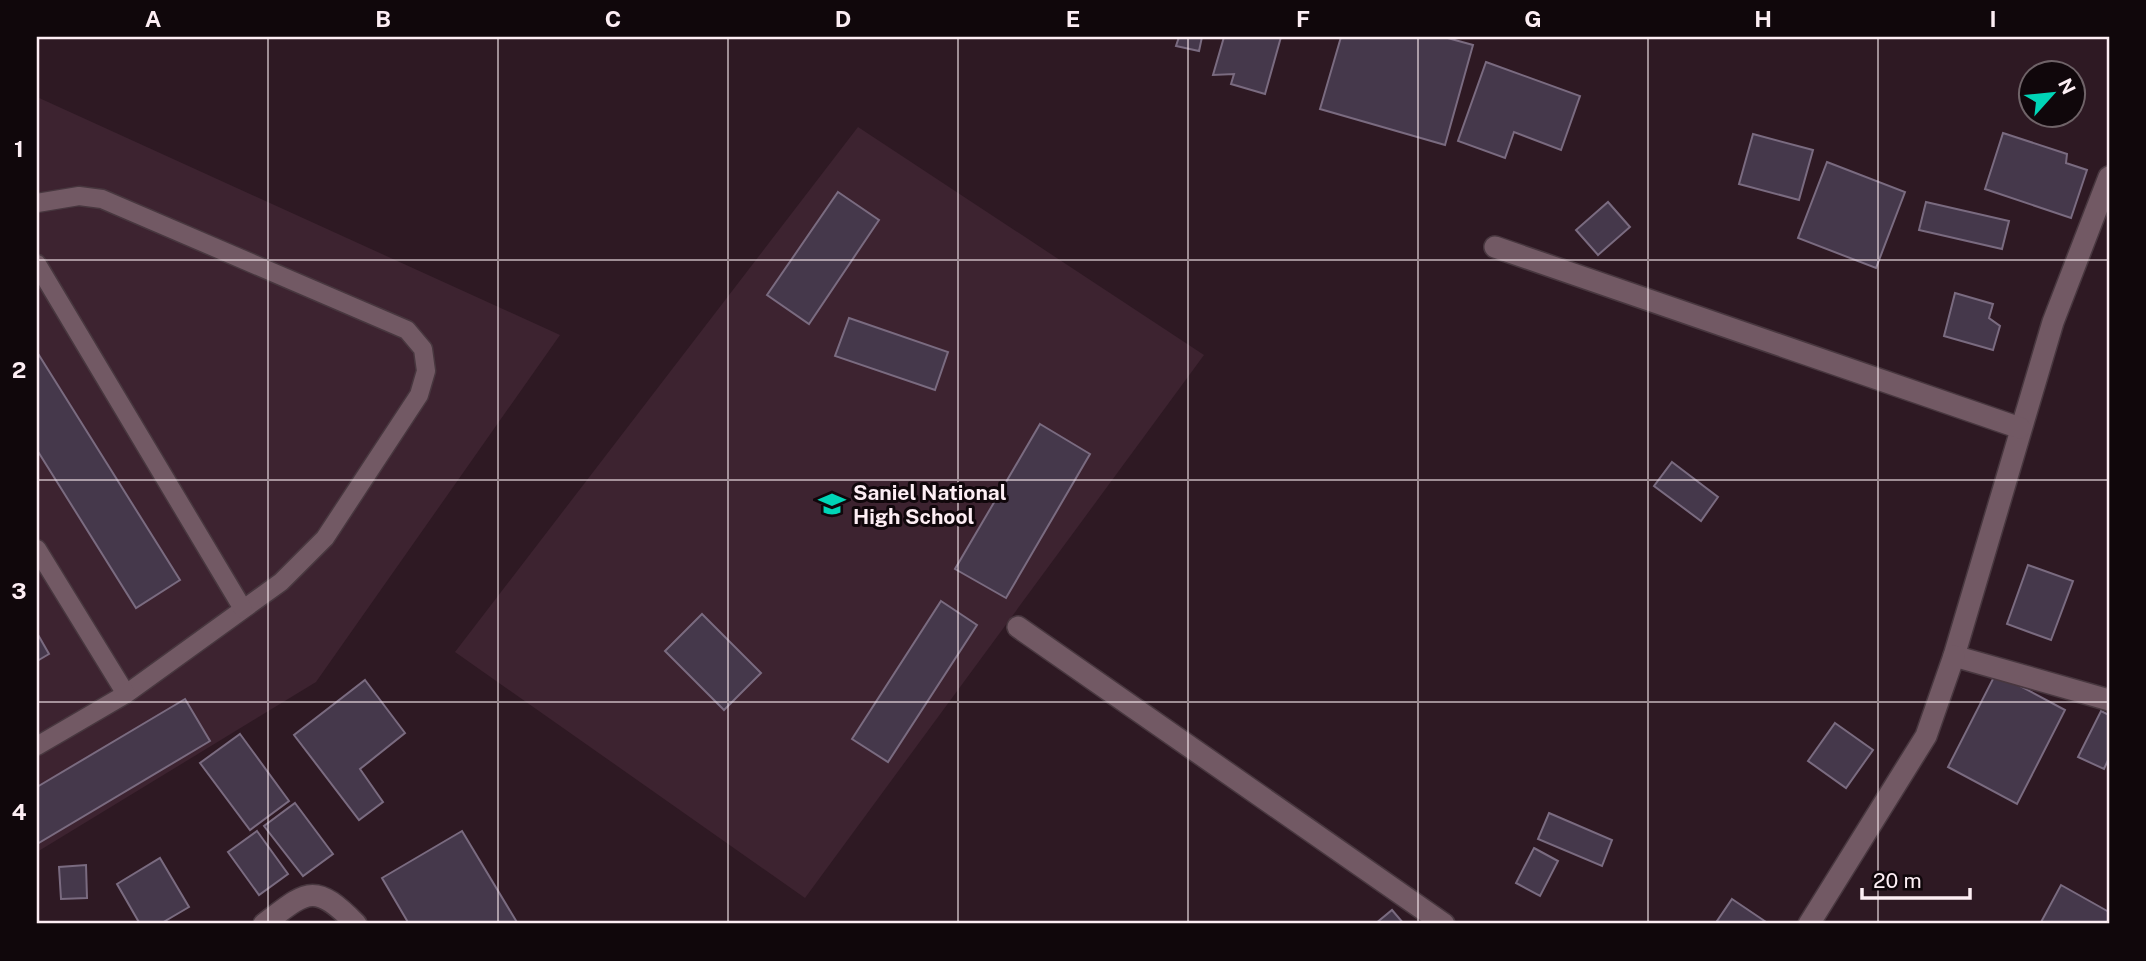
<svg xmlns="http://www.w3.org/2000/svg" width="2146" height="961" font-family="'Public Sans',sans-serif">
<style>
.built{fill:#3d2330}
.building{fill:#45384b;stroke:#7a6b80;stroke-width:2}
.lines{fill:none;stroke-linecap:round;stroke-linejoin:round}
.service-casing{stroke:#48373f;stroke-width:21}
.minor-casing{stroke:#48373f;stroke-width:24}
.service{stroke:#725964;stroke-width:18}
.minor{stroke:#725964;stroke-width:21}
.grid{fill:none;stroke:#fdeef4;stroke-width:2;stroke-opacity:0.55}
.labels{text-anchor:middle;dominant-baseline:central;stroke-width:6;stroke-linejoin:round;paint-order:stroke}
.poi-label{font-size:21px;font-weight:bold;fill:#fdeef4;stroke:#10070b;text-anchor:start}
.neatline{fill:none;stroke:#fdeef4;stroke-width:2.5}
.grid-label{font-size:23px;text-anchor:middle;font-weight:bold;fill:#fdeef4}
</style>
<rect width="100%" height="100%" fill="#2e1923"/>
<g class="built">
<path d="M37 97 560 335 316 682 37 852Z"/>
<path d="M858 127 1204 355 805 898 455 652Z"/>
</g>
<g class="building">
<path d="M1179 37H1202L1199 51 1176 46Z"/>
<path d="M1224 37H1281L1265 94 1231 84 1234 74 1213 75Z"/>
<path d="M1341 37H1444L1473 45 1445 145 1320 109Z"/>
<path d="M1486 62 1580 96 1561 150 1514 132 1505 158 1458 141Z"/>
<path d="M2003 133 2067 154 2066 163 2087 170 2071 218 1985 189Z"/>
<path d="M1753 134 1813 150 1799 200 1739 184Z"/>
<path d="M1827 162 1905 192 1876 268 1798 238Z"/>
<path d="M838 192 879 220 809 324 767 295Z"/>
<path d="M1608 202 1630 227 1598 255 1576 230Z"/>
<path d="M1926 202 2009 221 2002 249 1919 230Z"/>
<path d="M1955 293 1993 304 1989 318 2000 326 1993 350 1944 336Z"/>
<path d="M849 318 948 352 935 390 835 356Z"/>
<path d="M37 352 180 580 136 608 37 450Z"/>
<path d="M1040 424 1090 454 1006 598 955 569Z"/>
<path d="M1672 462 1718 497 1701 521 1654 486Z"/>
<path d="M2028 565 2073 581 2051 640 2007 624Z"/>
<path d="M941 601 977 625 888 762 852 739Z"/>
<path d="M702 614 761 673 724 710 665 651Z"/>
<path d="M37 633 49 654 37 661Z"/>
<path d="M1996 673 2065 710 2017 804 1948 767Z"/>
<path d="M365 680 405 733 360 769 383 802 359 820 294 735Z"/>
<path d="M185 699 210 741 37 844V787Z"/>
<path d="M2101 711 2109 715V758L2104 769 2078 757Z"/>
<path d="M1835 723 1873 750 1846 788 1808 761Z"/>
<path d="M240 734 289 801 250 830 200 763Z"/>
<path d="M295 803 333 854 303 876 264 826Z"/>
<path d="M1549 813 1612 840 1602 866 1538 839Z"/>
<path d="M257 831 288 874 259 895 228 852Z"/>
<path d="M462 831 518 924H409L382 878Z"/>
<path d="M1534 848 1558 861 1540 896 1516 883Z"/>
<path d="M160 858 189 907 160 924H140L117 884Z"/>
<path d="M86 865 87 898 61 899 59 867Z"/>
<path d="M2061 885 2109 912V924H2040Z"/>
<path d="M1732 899 1769 924H1715Z"/>
<path d="M1392 910 1404 924H1375Z"/>
</g>
<g class="lines">
<defs>
<g id="service">
<path d="M37 203 79 196 102 199 407 330 423 349 426 371 419 395 325 538 281 582 126 694 37 746"/>
<path d="M37 264 243 609"/>
<path d="M37 549 126 694"/>
</g>
<g id="minor">
<path d="M2109 177 2053 322 1954 656 2109 700"/>
<path d="M1495 247 2020 428"/>
<path d="M1018 627 1444 924"/>
<path d="M264 924C307 891 314 881 356 924"/>
<path d="M1809 924 1926 736 1954 656"/>
</g>
</defs>
<use href="#service" class="service-casing"/>
<use href="#minor" class="minor-casing"/>
<use href="#service" class="service"/>
<use href="#minor" class="minor"/>
</g>
<path class="grid" d="M268 37V924M498 37V924M728 37V924M958 37V924M1188 37V924M1418 37V924M1648 37V924M1878 37V924M37 260H2109M37 480H2109M37 702H2109"/>
<defs>
<symbol id="school-bare" viewBox="-9 -9 18 18"><path d="M0-5L7-2L0 1L-7-2ZM-4 1L0 2.5L4 1V4Q0 6-4 4Z" fill="#00d5b7" stroke="#10070b" stroke-width="2.5" paint-order="stroke"/></symbol>
</defs>
<g fill-rule="evenodd">
<use href="#school-bare" x="813" y="485" width="38" height="38"/>
</g>
<g class="labels">
<g class="poi-label">
<text x="853" y="492">Saniel National<tspan x="853" dy="24">High School</tspan></text>
</g>
</g>
<rect width="2146" height="961" fill="none" stroke="#10070b" stroke-width="77"/>
<g transform="translate(2052 94) rotate(63)"><circle r="33" fill="#10070b" stroke="#6f6368" stroke-width="2"/>
<path d="M0-5L12 26L0 18L-12 26Z" fill="#00d5b7"/>
<text y="-10" font-size="19" font-weight="bold" text-anchor="middle" fill="#fdeef4">N</text>
</g>
<path d="M1862 888v10h108v-10" fill="none" stroke="#fdeef4" stroke-width="3.5"/>
<text x="1873" y="888" font-size="21" fill="#fdeef4" stroke="#10070b" stroke-width="5" paint-order="stroke">20 m</text>
<rect x="38" y="38" width="2070" height="884" class="neatline"/>
<g class="grid-label">
<text x="153" y="27">A</text>
<text x="383" y="27">B</text>
<text x="613" y="27">C</text>
<text x="843" y="27">D</text>
<text x="1073" y="27">E</text>
<text x="1303" y="27">F</text>
<text x="1533" y="27">G</text>
<text x="1763" y="27">H</text>
<text x="1993" y="27">I</text>
<text x="19" y="157">1</text>
<text x="19" y="378">2</text>
<text x="19" y="599">3</text>
<text x="19" y="820">4</text>
</g>
</svg>
